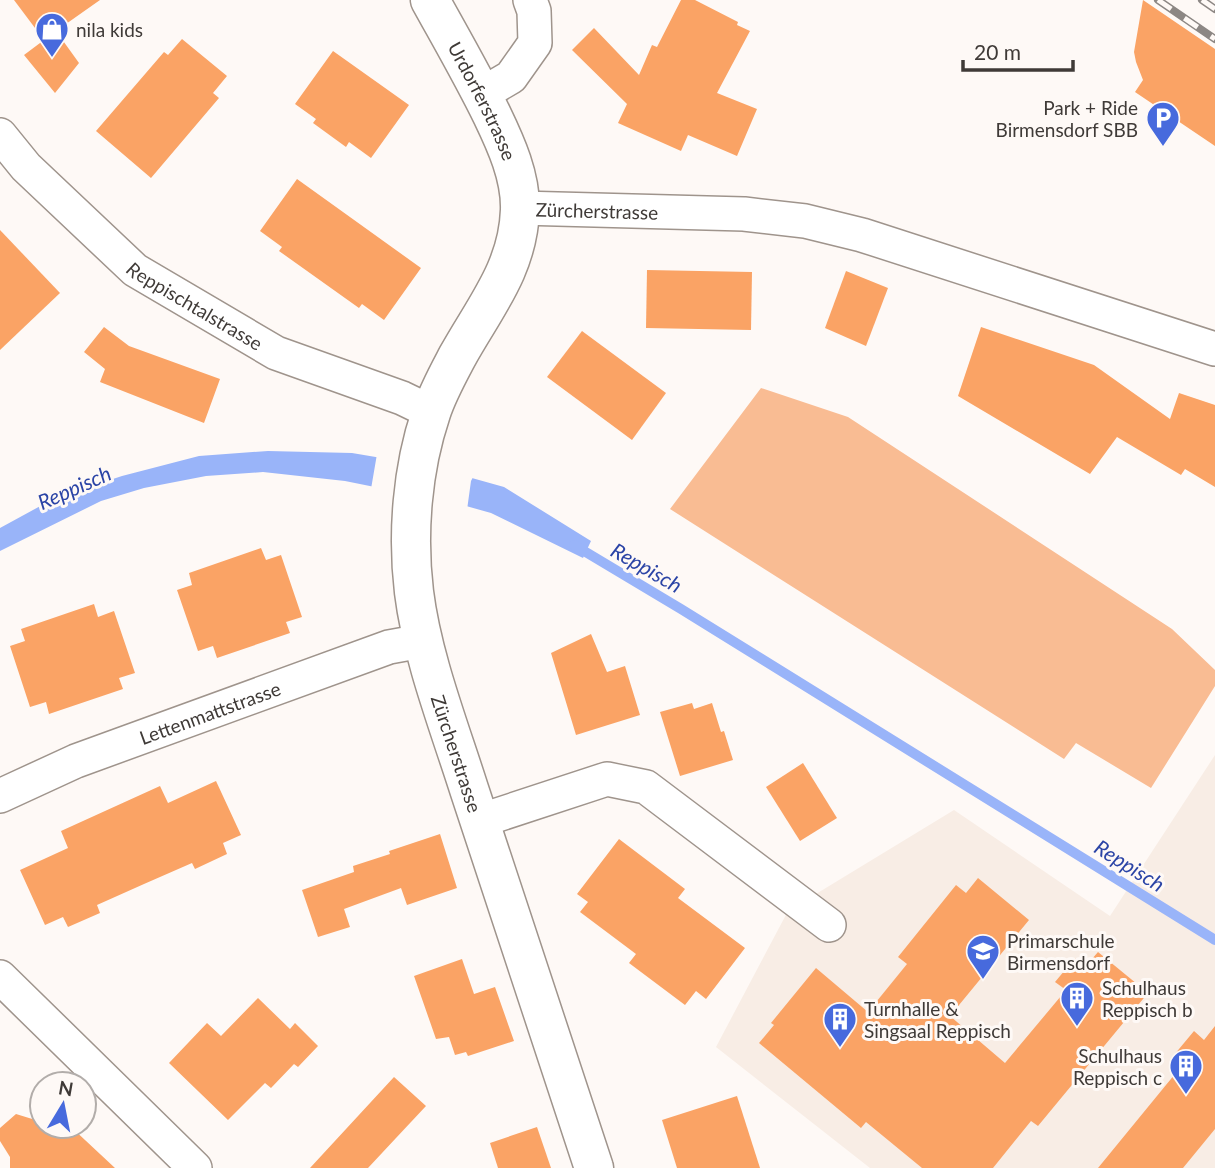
<svg xmlns="http://www.w3.org/2000/svg" width="1215" height="1168" font-family="Lato,sans-serif">
<style>
.built{fill:#f8ede5}
.green{fill:#f9bc93}
.water{fill:#99b4f9}
.pier{fill:#fef9f6}
.lines{fill:none;stroke-linecap:round;stroke-linejoin:round}
.stream{stroke:#99b4f9;stroke-width:10}
.building{fill:#faa365}
.street-casing{stroke:#9f948c;stroke-width:36}
.secondary-casing{stroke:#9f948c;stroke-width:41}
.street{stroke:#fff;stroke-width:33}
.secondary{stroke:#fff;stroke-width:38}
.rail-casing{stroke:#8c8784;stroke-width:8}
.rail{stroke:#fef9f6;stroke-width:5;stroke-dasharray:16;stroke-linecap:butt}
.labels{text-anchor:middle;dominant-baseline:central;stroke-width:6;stroke-linejoin:round;paint-order:stroke}
.poi-label{font-size:19px;fill:#3f3a37;stroke:#fef9f6;text-anchor:start}
.street-label{font-size:19px;fill:#3f3a37;stroke:#fef9f6}
.water-label{font-size:21px;font-style:italic;fill:#2b44a6;stroke:#fef9f6}
</style>
<rect width="100%" height="100%" fill="#fef9f6"/>
<path class="built" d="M1215 755V1168H870L716 1047 788 911 954 810 1110 916Z"/>
<path class="green" d="M761 388 848 417 1172 629 1215 670V686L1151 788 1076 743 1064 759 670 509Z"/>
<path class="water" d="M268 451 352 453 429 466 504 487 591 541 583 558 491 513 459 504 345 481 263 472 206 476 144 488 101 501 0 551V528L55 498 122 476 199 456Z"/>
<path class="pier" d="M377 454 430 463 474 475 471 481 467 510 419 498 371 489Z"/>
<g class="lines">
<path class="stream" d="M574 545 681 609 1215 940"/>
</g>
<g class="building">
<path d="M14 0H100L56 31 79 63 55 93 24 55 44 40Z"/>
<path d="M681 0H695L738 22 737 25 750 31 717 93 757 109 737 156 688 135 681 151 618 123 627 104 572 50 594 28 639 75 652 45 657 47Z"/>
<path d="M1143 0 1215 49V146L1135 92 1143 80 1136 62 1134 52Z"/>
<path d="M182 39 227 76 213 93 219 98 151 178 96 131 164 52 168 55Z"/>
<path d="M333 51 409 105 371 158 349 142 346 147 313 123 316 119 295 104Z"/>
<path d="M297 179 421 268 384 320 362 304 359 308 279 251 282 247 260 231Z"/>
<path d="M0 230 60 293 0 350Z"/>
<path d="M647 270 752 272 751 330 646 328Z"/>
<path d="M846 271 888 288 866 346 825 328Z"/>
<path d="M104 327 129 346 220 379 204 423 100 382 105 369 84 352Z"/>
<path d="M981 327 1094 365 1170 419 1179 393 1215 405V487L1185 469 1181 475 1117 437 1090 474 958 396Z"/>
<path d="M582 331 666 393 632 440 547 377Z"/>
<path d="M261 548 266 560 281 555 302 617 286 622 290 633 217 658 213 646 198 651 177 590 192 585 189 573Z"/>
<path d="M94 604 98 617 114 611 135 673 119 678 123 689 49 714 46 702 30 707 10 646 25 641 21 629Z"/>
<path d="M591 634 607 672 625 666 640 715 576 735 551 653Z"/>
<path d="M692 703 694 709 712 703 721 732 724 731 733 760 680 776 660 712Z"/>
<path d="M803 763 837 818 800 841 766 787Z"/>
<path d="M216 781 241 835 223 843 227 854 195 869 192 863 144 884 97 905 100 913 68 927 63 917 45 925 20 870 68 848 61 831 160 786 168 803Z"/>
<path d="M440 834 457 888 407 905 401 888 344 909 350 927 318 937 302 890 354 872 353 866 390 854 389 851Z"/>
<path d="M619 839 685 889 678 898 745 948 706 999 696 991 685 1005 629 963 636 954 580 912 588 902 577 894Z"/>
<path d="M978 878 1029 920 950 1016 1005 1063 1066 990 1055 982 1075 958 1085 967 1098 952 1148 993 1038 1126 1031 1121 993 1168H922L866 1122 861 1128 759 1043 774 1025 771 1023 816 968 868 1012 907 964 898 957 956 885 966 893Z"/>
<path d="M462 959 474 994 495 987 514 1041 468 1056 466 1052 455 1055 449 1037 436 1039 414 976Z"/>
<path d="M258 998 290 1029 295 1023 318 1046 298 1067 294 1064 271 1088 265 1083 228 1120 169 1063 207 1023 221 1036Z"/>
<path d="M1215 1026V1129L1183 1168H1098L1184 1063 1174 1055 1194 1031 1204 1040Z"/>
<path d="M394 1077 426 1106 396 1138 368 1168H310Z"/>
<path d="M737 1096 760 1168H677L662 1120Z"/>
<path d="M16 1114 42 1122V1126H70L115 1168H10V1157L0 1141V1128Z"/>
<path d="M537 1127 551 1168H498L490 1143Z"/>
</g>
<g class="lines">
<defs>
<g id="street">
<path d="M482 94 511 77 535 43 534 11 530 0"/>
<path id="s1" d="M0 135 26 167 135 270 276 353 402 398 431 412"/>
<path id="s2" d="M520 208 744 214 805 221 862 235 1215 349"/>
<path id="s3" d="M0 796 76 761 389 647 422 641"/>
<path d="M479 821 607 779 646 787 829 925"/>
<path d="M0 977 195 1168"/>
</g>
<g id="secondary">
<path id="s4" d="M430 0C451 38 473 76 492 115 506 144 521 177 520 210 518 269 484 308 457 357 448 374 437 394 431 413 412 469 407 534 414 592 422 657 449 726 469 789 510 916 552 1042 594 1168"/>
</g>
</defs>
<use href="#street" class="street-casing"/>
<use href="#secondary" class="secondary-casing"/>
<use href="#street" class="street"/>
<use href="#secondary" class="secondary"/>
<defs>
<g id="rail">
<path d="M1158 0 1215 39"/>
<path d="M1202 0 1215 9"/>
</g>
</defs>
<use href="#rail" class="rail-casing"/>
<use href="#rail" class="rail"/>
</g>
<defs>
<symbol id="shop-pin" viewBox="-11 -11 22 30"><path d="M0 17L-7.5 6A9.5 9.5 0 1 1 7.5 6Z" fill="#476add" stroke="#fef9f6"/><path d="M-5-2.5h2.3a2.7 3.5 0 0 1 5.4 0H5L5.5 6h-11ZM-1.5-2.5h3a1.5 2.3 0 0 0-3 0Z" fill="#fff"/></symbol>
<symbol id="parking-pin" viewBox="-11 -11 22 30"><path d="M0 17L-7.5 6A9.5 9.5 0 1 1 7.5 6Z" fill="#476add" stroke="#fef9f6"/><path d="M-3.5-5.5H1a3.5 3.5 0 0 1 0 7H-1V5.5H-3.5ZM-1-3.4V-.6H.8a1.4 1.4 0 0 0 0-2.8Z" fill="#fff"/></symbol>
<symbol id="school-pin" viewBox="-11 -11 22 30"><path d="M0 17L-7.5 6A9.5 9.5 0 1 1 7.5 6Z" fill="#476add" stroke="#fef9f6"/><path d="M0-5L7-2L0 1L-7-2ZM-4 1L0 2.5L4 1V4Q0 6-4 4Z" fill="#fff"/></symbol>
<symbol id="building-pin" viewBox="-11 -11 22 30"><path d="M0 17L-7.5 6A9.5 9.5 0 1 1 7.5 6Z" fill="#476add" stroke="#fef9f6"/><path d="M-4-6H4V6H1V3H-1V6H-4ZM-2.5-4.3h1.7v1.8h-1.7ZM.8-4.3h1.7v1.8H.8ZM-2.5-1h1.7V.8h-1.7ZM.8-1h1.7V.8H.8Z" fill="#fff"/></symbol>
</defs>
<g fill-rule="evenodd">
<use href="#shop-pin" x="33" y="10" width="38" height="52"/>
<use href="#parking-pin" x="1144" y="99" width="38" height="52"/>
<use href="#school-pin" x="964" y="932" width="38" height="52"/>
<use href="#building-pin" x="1058" y="979" width="38" height="52"/>
<use href="#building-pin" x="821" y="1000" width="38" height="52"/>
<use href="#building-pin" x="1167" y="1047" width="38" height="52"/>
</g>
<g class="labels">
<g class="poi-label">
<text x="76" y="29">nila kids</text>
<text x="1138" y="107" text-anchor="end">Park + Ride<tspan x="1138" dy="22">Birmensdorf SBB</tspan></text>
<text x="1007" y="940">Primarschule<tspan x="1007" dy="22">Birmensdorf</tspan></text>
<text x="1102" y="987">Schulhaus<tspan x="1102" dy="22">Reppisch b</tspan></text>
<text x="864" y="1008">Turnhalle &amp;<tspan x="864" dy="22">Singsaal Reppisch</tspan></text>
<text x="1162" y="1055" text-anchor="end">Schulhaus<tspan x="1162" dy="22">Reppisch c</tspan></text>
</g>
<g class="street-label">
<text stroke="none"><textPath href="#s4" startOffset="114">Urdorferstrasse</textPath></text>
<text stroke="none"><textPath href="#s2" startOffset="77">Zürcherstrasse</textPath></text>
<text stroke="none"><textPath href="#s1" startOffset="261">Reppischtalstrasse</textPath></text>
<text stroke="none"><textPath href="#s3" startOffset="226">Lettenmattstrasse</textPath></text>
<text stroke="none"><textPath href="#s4" startOffset="803">Zürcherstrasse</textPath></text>
</g>
<g class="water-label">
<text transform="translate(74 487) rotate(-24)">Reppisch</text>
<text transform="translate(647 567) rotate(30)">Reppisch</text>
<text transform="translate(1130 865) rotate(32)">Reppisch</text>
</g>
</g>
<g transform="translate(63 1105) rotate(10)"><circle r="33" fill="#fef9f6" stroke="#b2adaa" stroke-width="2"/>
<path d="M0-5L12 26L0 18L-12 26Z" fill="#476add"/>
<text y="-10" font-size="19" font-weight="bold" text-anchor="middle" fill="#3f3a37">N</text>
</g>
<path d="M963 60v10h110v-10" fill="none" stroke="#3f3a37" stroke-width="3.5"/>
<text x="974" y="60" font-size="21" fill="#3f3a37" stroke="#fef9f6" stroke-width="5" paint-order="stroke">20 m</text>
</svg>
